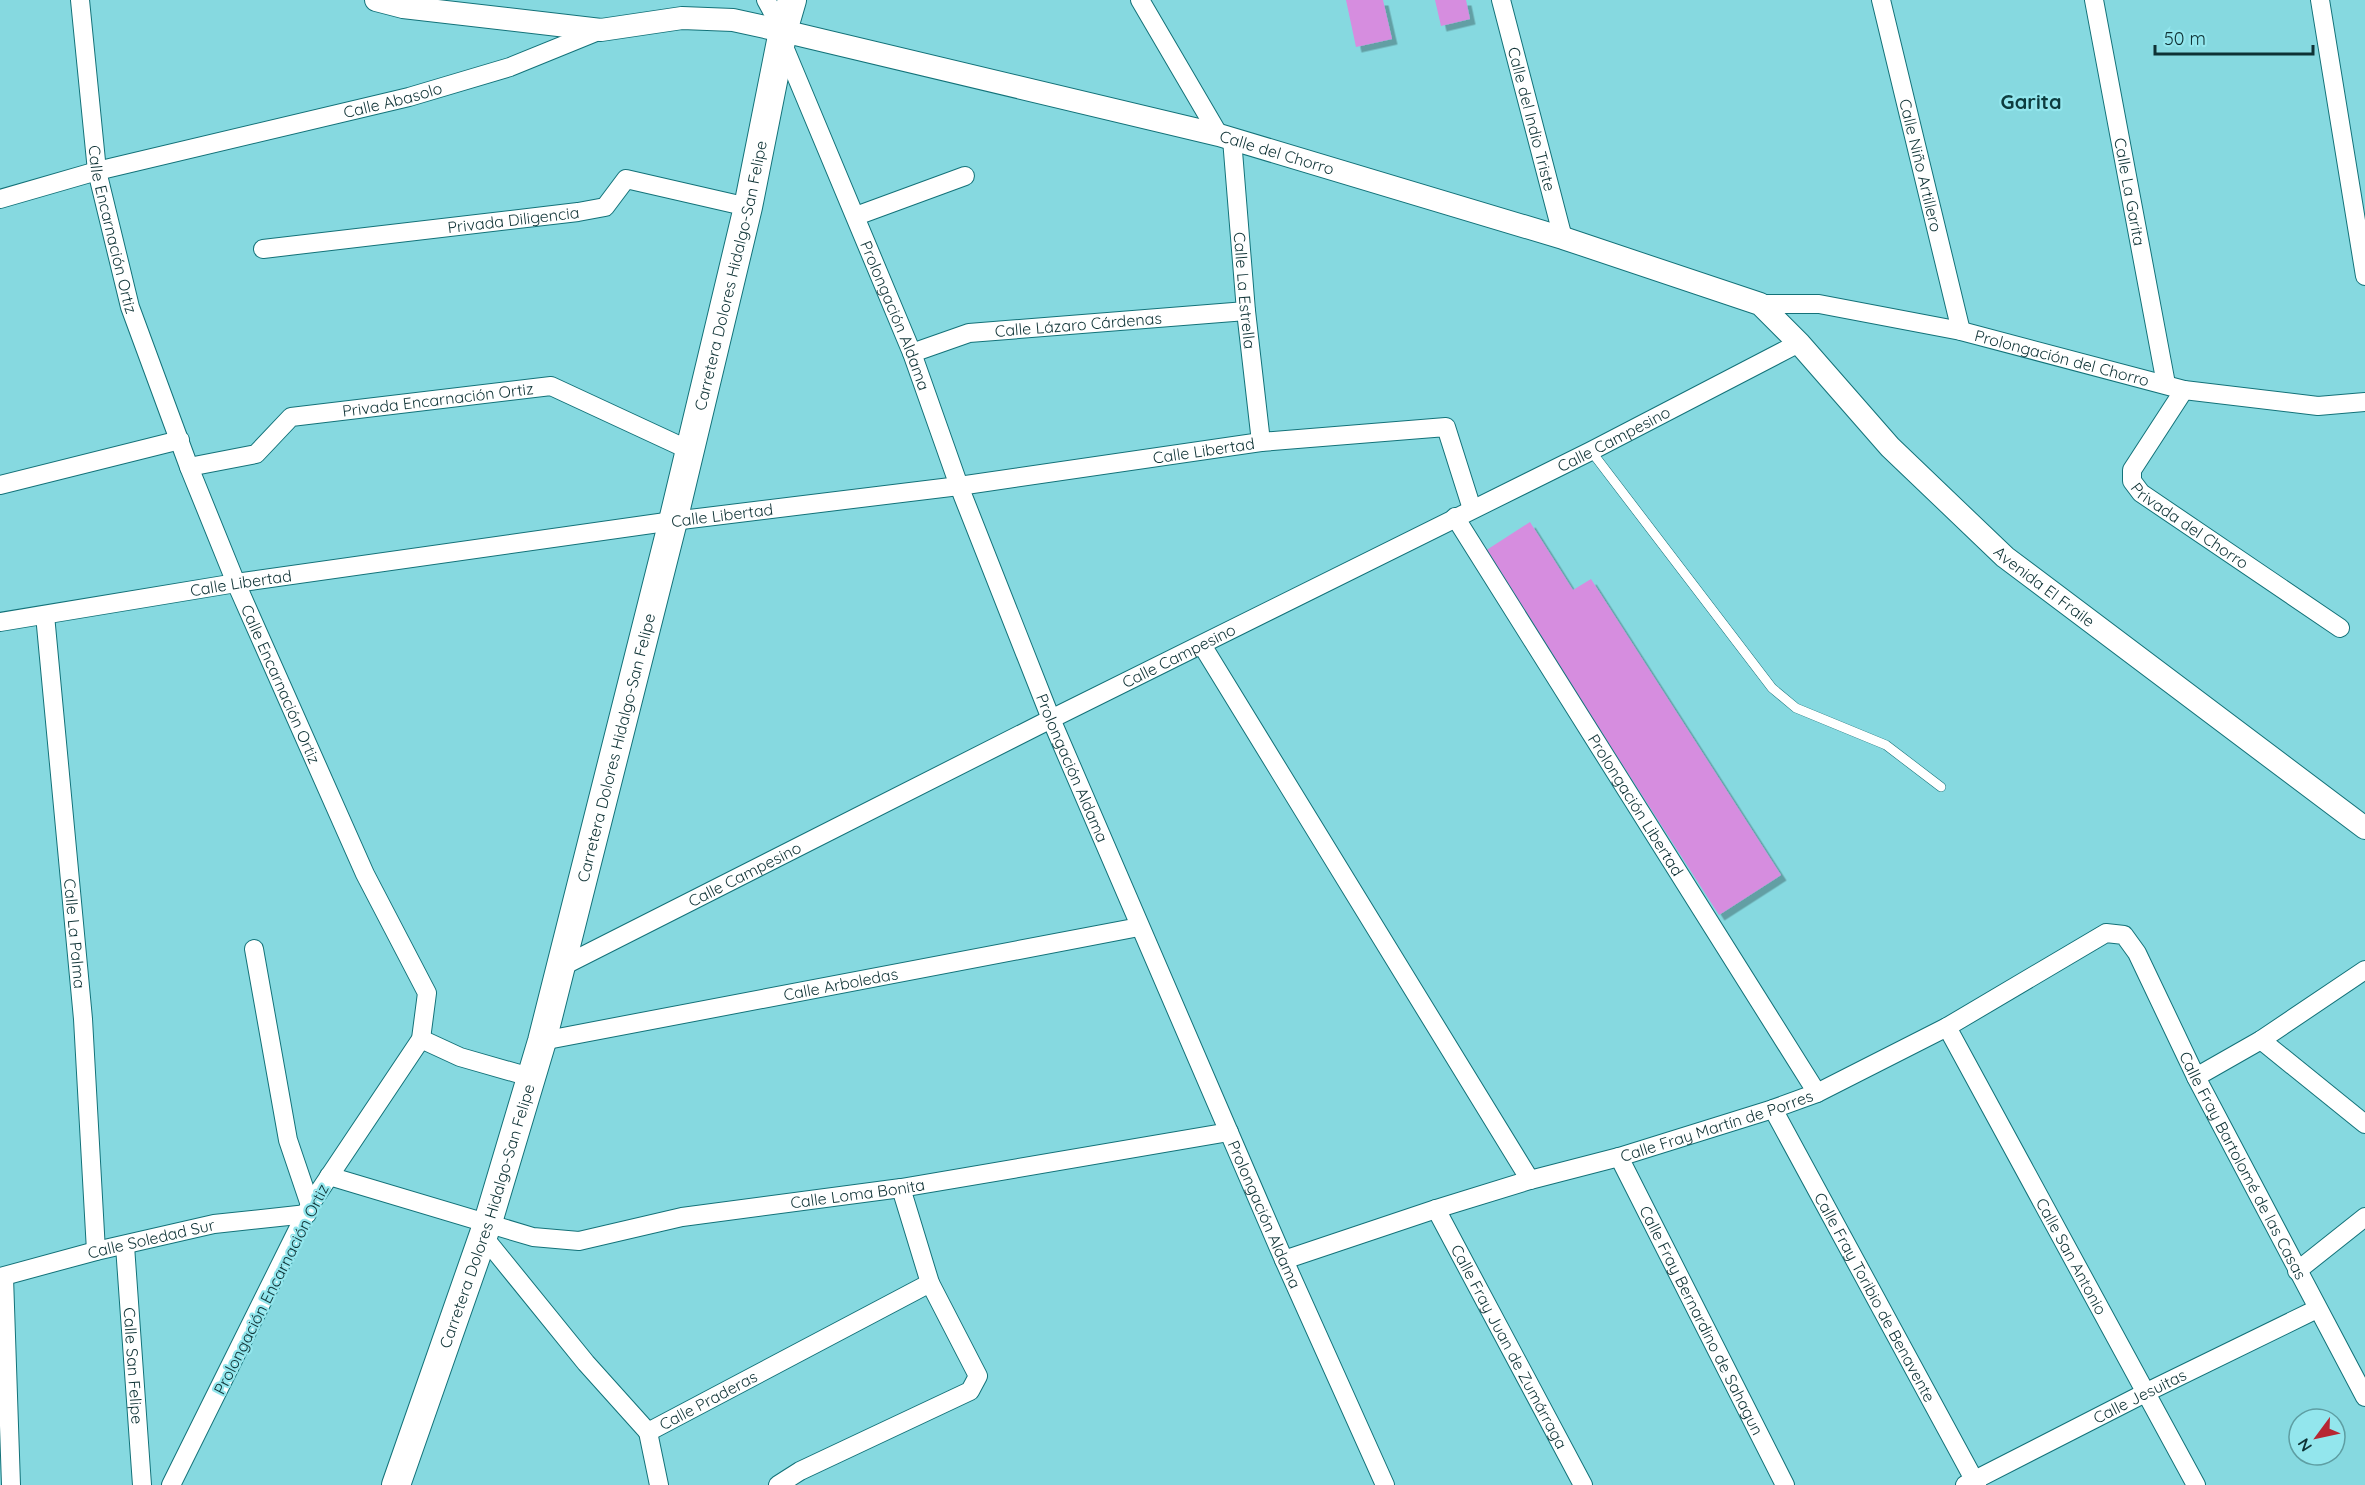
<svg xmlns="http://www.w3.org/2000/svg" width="2365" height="1485" font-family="Quicksand,sans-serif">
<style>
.building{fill:#d68ddf;filter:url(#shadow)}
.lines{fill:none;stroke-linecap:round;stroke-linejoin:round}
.service-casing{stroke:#137279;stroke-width:10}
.minor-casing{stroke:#137279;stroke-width:20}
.tertiary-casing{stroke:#137279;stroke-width:24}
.primary-casing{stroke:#137279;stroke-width:30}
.service{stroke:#fff;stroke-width:9}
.minor{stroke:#fff;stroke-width:18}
.tertiary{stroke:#fff;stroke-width:22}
.primary{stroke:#fff;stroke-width:28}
.labels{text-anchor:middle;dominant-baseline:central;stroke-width:4.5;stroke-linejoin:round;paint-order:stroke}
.street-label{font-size:16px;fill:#0e3235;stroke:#93e6ed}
.quarter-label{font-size:20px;font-weight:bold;fill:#0d3c3f;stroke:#93e6ed}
</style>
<defs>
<filter id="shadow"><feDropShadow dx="5.5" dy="5.5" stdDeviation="0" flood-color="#0004"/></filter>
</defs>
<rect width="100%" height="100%" fill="#86d9e0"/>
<g class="building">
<path d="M1346 0H1383L1392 39 1356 47Z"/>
<path d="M1435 0H1466L1470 19 1441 26Z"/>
<path d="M1530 522 1573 590 1591 579 1781 875 1719 915 1485 551Z"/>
</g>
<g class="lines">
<defs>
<path id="service" d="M1591 451 1772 688 1796 708 1886 745 1941 787"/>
<g id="minor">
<path id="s1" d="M80 0 97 171 130 307 189 467 236 583 365 874 427 993 421 1039 310 1205 171 1485"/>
<path d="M766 0 783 31"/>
<path d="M1140 0 1219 135"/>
<path id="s2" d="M1501 0 1563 238"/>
<path id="s3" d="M1881 0 1961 331"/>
<path id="s4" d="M2094 0 2166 384"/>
<path d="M2320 0 2365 276"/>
<path id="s5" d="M782 42 912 353 959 486 1051 719 1284 1260 1385 1485"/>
<path id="s6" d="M1232 139 1246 311 1261 442"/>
<path id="s7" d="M0 199 97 171 409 97 510 67 601 30"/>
<path d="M856 216 965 176"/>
<path id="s8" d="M263 249 578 212 605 207 626 179 748 207"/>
<path id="s9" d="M1760 304H1819L1961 331 2184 390 2318 406 2365 402"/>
<path id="s10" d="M912 353 969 333 1246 311"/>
<path id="s11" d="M2184 390 2132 470V481L2141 493 2340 628"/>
<path id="s12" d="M189 467 256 454 291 417 551 386 689 450"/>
<path d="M0 485 180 440"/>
<path id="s13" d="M1455 517 1817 1093"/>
<path id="s14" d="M45 615 83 1019 96 1251"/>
<path id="s15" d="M0 622 236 583 673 521 959 486 1261 442 1446 427 1472 509"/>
<path d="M1202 645 1530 1180"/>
<path d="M254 949 288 1140 310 1205"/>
<path id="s16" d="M559 968 1051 719 1591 451 1799 343"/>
<path id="s17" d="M1947 1027 2196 1485"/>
<path d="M421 1039 460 1057 530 1077"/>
<path d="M2261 1040 2365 1124"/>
<path id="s18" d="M542 1041 1139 927"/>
<path d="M2196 1077 2261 1040 2365 970"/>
<path id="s19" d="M1773 1109 1977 1485"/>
<path id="s20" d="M1619 1157 1785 1485"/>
<path id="s21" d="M329 1176 533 1237 579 1241 682 1217 901 1188 1229 1132"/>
<path id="s22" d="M1436 1209 1583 1485"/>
<path d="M483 1236 586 1363 648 1432"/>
<path id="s23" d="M125 1246 142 1485"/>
<path id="s24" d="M1284 1260 1436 1209 1530 1180 1619 1157 1773 1109 1817 1093 1947 1027 2106 933 2124 935 2137 953 2196 1077 2365 1397"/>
<path d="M2297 1271 2365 1217"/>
<path id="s25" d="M0 1277 96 1251 214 1224 307 1214"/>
<path d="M4 1277 11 1485"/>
<path id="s26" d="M648 1432 930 1283"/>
<path d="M648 1432 659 1485"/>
<path d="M778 1485 800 1471 970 1391 978 1376 930 1283 901 1188"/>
<path id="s27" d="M1965 1485 2147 1392 2317 1309"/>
</g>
<g id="tertiary">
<path id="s28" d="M376 0 403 7 601 30 682 18 733 20 783 31 1219 135 1563 238 1760 304 1799 343 1890 447 2005 557 2365 828"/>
</g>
<g id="primary">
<path id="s29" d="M396 1485 488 1222 542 1041 673 521 748 207 783 31 792 0"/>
</g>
</defs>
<use href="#service" class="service-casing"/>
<use href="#minor" class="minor-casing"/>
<use href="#tertiary" class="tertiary-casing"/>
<use href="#primary" class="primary-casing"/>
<use href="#service" class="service"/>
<use href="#minor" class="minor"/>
<use href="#tertiary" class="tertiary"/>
<use href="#primary" class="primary"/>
</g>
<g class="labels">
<g class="street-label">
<text stroke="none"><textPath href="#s7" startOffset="405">Calle Abasolo</textPath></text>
<text stroke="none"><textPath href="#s2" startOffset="123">Calle del Indio Triste</textPath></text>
<text stroke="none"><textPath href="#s28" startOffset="920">Calle del Chorro</textPath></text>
<text stroke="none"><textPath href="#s3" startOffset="170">Calle Niño Artillero</textPath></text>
<text stroke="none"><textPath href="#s4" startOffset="195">Calle La Garita</textPath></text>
<text stroke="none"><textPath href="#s8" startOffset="252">Privada Diligencia</textPath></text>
<text stroke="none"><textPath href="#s1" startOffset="232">Calle Encarnación Ortiz</textPath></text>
<text stroke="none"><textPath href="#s29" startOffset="1256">Carretera Dolores Hidalgo-San Felipe</textPath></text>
<text stroke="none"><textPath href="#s6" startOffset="152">Calle La Estrella</textPath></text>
<text stroke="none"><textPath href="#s5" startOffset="296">Prolongación Aldama</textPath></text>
<text stroke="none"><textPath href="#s10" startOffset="170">Calle Lázaro Cárdenas</textPath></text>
<text stroke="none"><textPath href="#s9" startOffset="308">Prolongación del Chorro</textPath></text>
<text stroke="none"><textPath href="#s12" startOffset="267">Privada Encarnación Ortiz</textPath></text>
<text stroke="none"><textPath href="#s16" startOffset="1180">Calle Campesino</textPath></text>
<text stroke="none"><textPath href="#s15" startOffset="1216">Calle Libertad</textPath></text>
<text stroke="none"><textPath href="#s15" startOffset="730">Calle Libertad</textPath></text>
<text stroke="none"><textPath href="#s11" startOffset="180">Privada del Chorro</textPath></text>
<text stroke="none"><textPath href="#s15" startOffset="244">Calle Libertad</textPath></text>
<text stroke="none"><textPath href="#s28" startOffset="1828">Avenida El Fraile</textPath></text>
<text stroke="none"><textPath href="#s16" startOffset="694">Calle Campesino</textPath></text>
<text stroke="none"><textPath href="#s1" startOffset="718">Calle Encarnación Ortiz</textPath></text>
<text stroke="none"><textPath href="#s29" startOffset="770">Carretera Dolores Hidalgo-San Felipe</textPath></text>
<text stroke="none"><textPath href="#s5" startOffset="782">Prolongación Aldama</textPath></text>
<text stroke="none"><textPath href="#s13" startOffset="340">Prolongación Libertad</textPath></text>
<text stroke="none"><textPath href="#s16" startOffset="208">Calle Campesino</textPath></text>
<text stroke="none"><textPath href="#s14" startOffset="320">Calle La Palma</textPath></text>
<text stroke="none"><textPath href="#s18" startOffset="304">Calle Arboledas</textPath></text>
<text stroke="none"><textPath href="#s24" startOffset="453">Calle Fray Martín de Porres</textPath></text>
<text stroke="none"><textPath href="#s24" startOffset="1167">Calle Fray Bartolomé de las Casas</textPath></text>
<text stroke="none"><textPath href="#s21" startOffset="542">Calle Loma Bonita</textPath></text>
<text stroke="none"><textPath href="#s5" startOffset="1268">Prolongación Aldama</textPath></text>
<text stroke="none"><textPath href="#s29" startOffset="284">Carretera Dolores Hidalgo-San Felipe</textPath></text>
<text stroke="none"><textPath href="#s25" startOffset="156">Calle Soledad Sur</textPath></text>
<text stroke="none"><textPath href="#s17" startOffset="261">Calle San Antonio</textPath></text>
<text transform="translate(271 1289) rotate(-63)">Prolongación Encarnación Ortiz</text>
<text stroke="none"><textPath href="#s19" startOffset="214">Calle Fray Toribio de Benavente</textPath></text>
<text stroke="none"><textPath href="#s20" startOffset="183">Calle Fray Bernardino de Sahagun</textPath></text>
<text stroke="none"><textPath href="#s22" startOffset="156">Calle Fray Juan de Zumárraga</textPath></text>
<text stroke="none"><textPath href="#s23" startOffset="120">Calle San Felipe</textPath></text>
<text stroke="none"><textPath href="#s27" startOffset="196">Calle Jesuitas</textPath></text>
<text stroke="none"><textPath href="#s26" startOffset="68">Calle Praderas</textPath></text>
</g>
<g class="quarter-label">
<text x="2031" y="101">Garita</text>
</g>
</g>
<g transform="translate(2317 1437) rotate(237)"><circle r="28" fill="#93e6ed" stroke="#5e9ea3" stroke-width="1.5"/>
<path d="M0-4.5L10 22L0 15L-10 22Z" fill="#b72632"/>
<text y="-9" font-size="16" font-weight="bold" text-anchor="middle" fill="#0e3235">N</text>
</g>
<path d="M2155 45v9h158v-9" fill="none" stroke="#0e3235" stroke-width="3"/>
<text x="2164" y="45" font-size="18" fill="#0e3235" stroke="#93e6ed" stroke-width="4.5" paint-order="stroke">50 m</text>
</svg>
